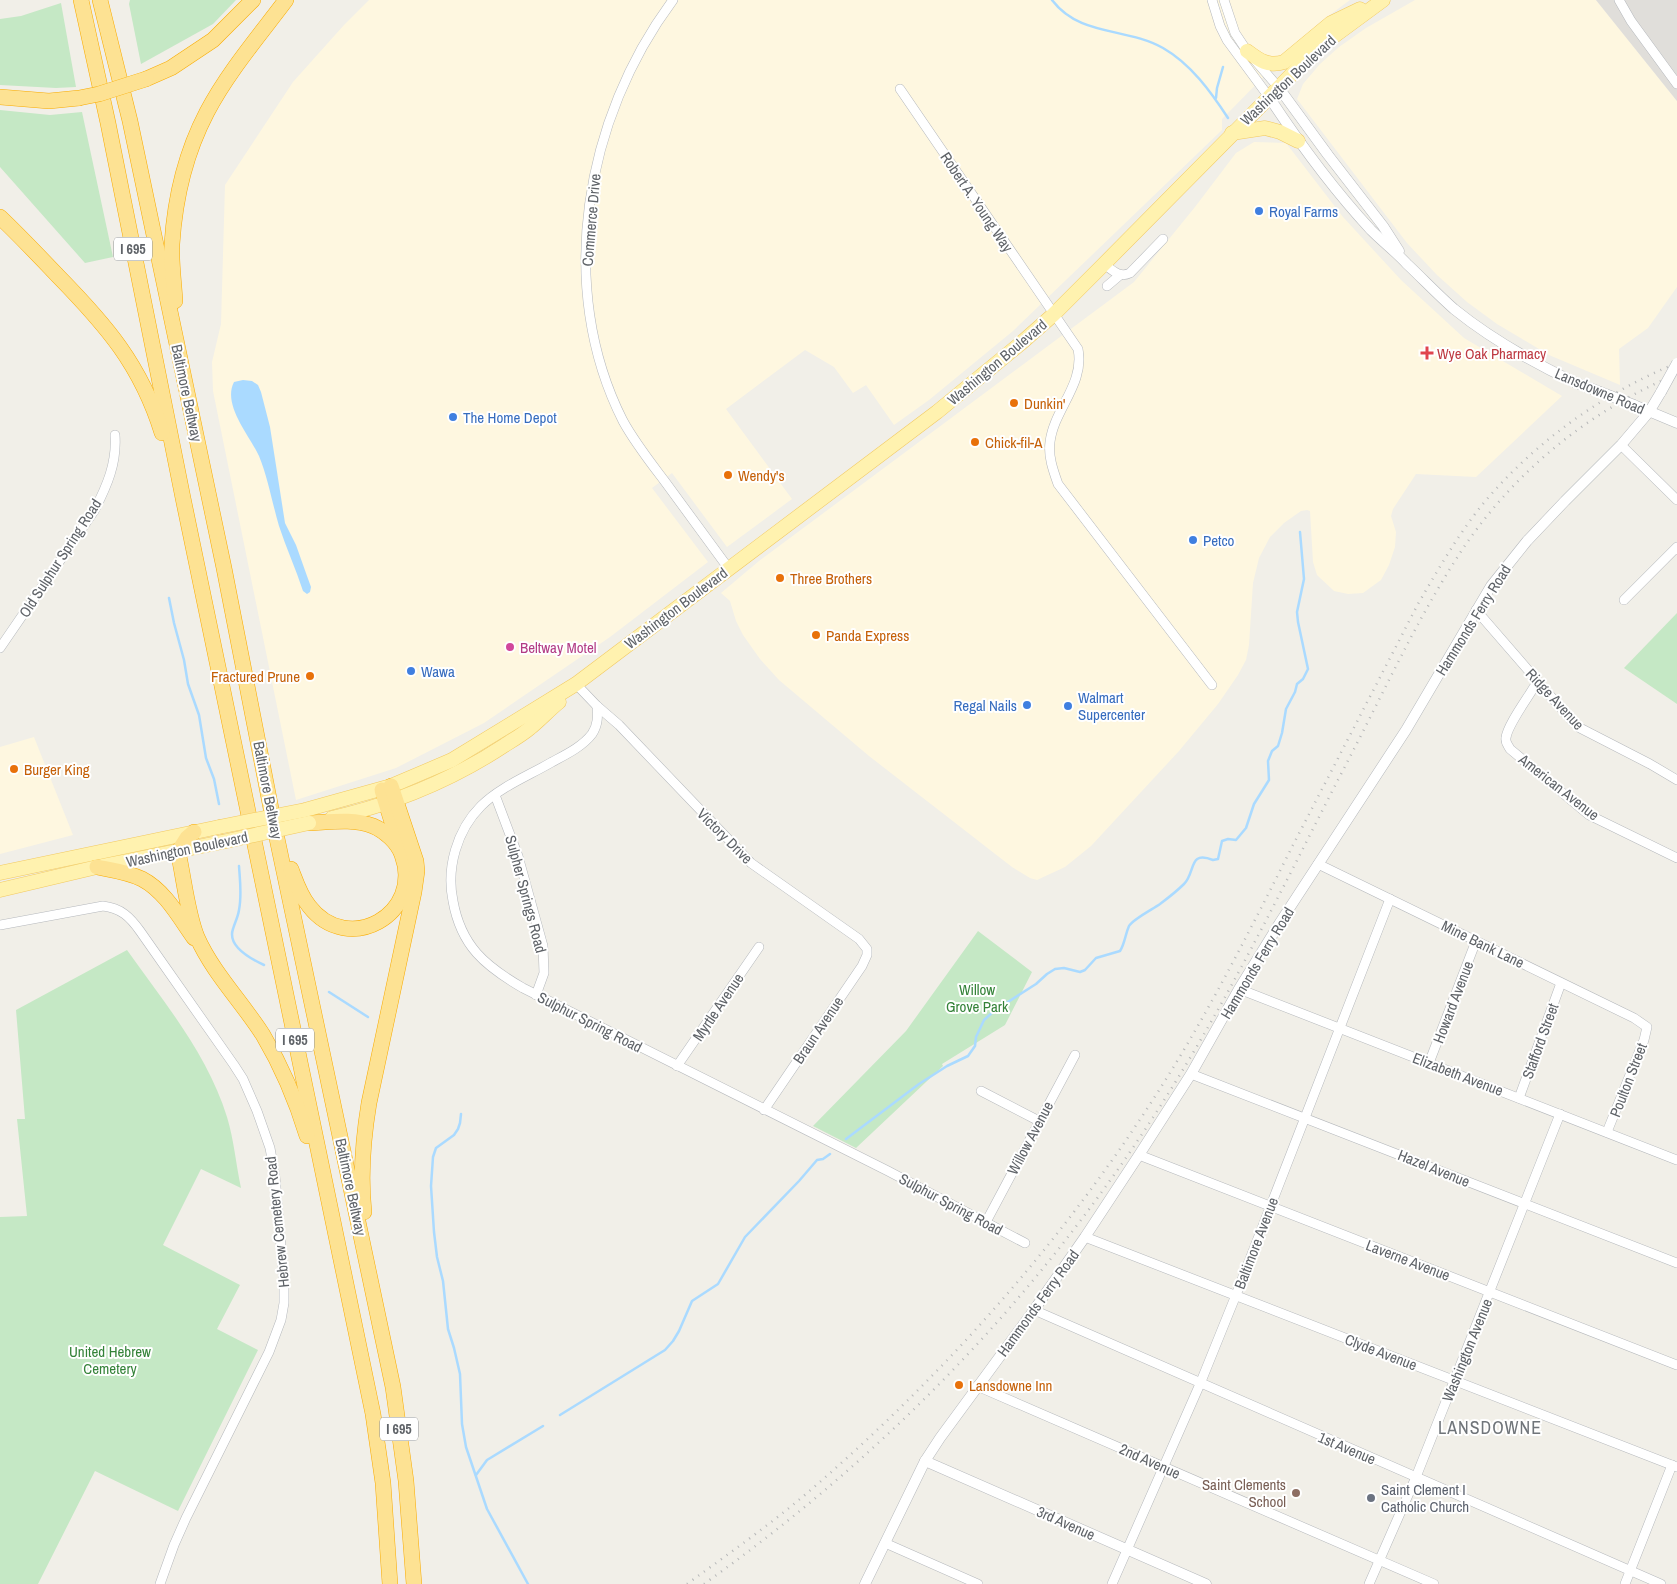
<svg xmlns="http://www.w3.org/2000/svg" width="1677" height="1584" font-family="'Archivo Narrow',sans-serif">
<style>
.commercial{fill:#fef7e0}
.industrial{fill:#e0deda}
.green{fill:#c5e8c5}
.water{fill:#aadaff}
.lines{fill:none;stroke-linecap:round;stroke-linejoin:round}
.stream{stroke:#aadaff;stroke-width:2.5}
.minor-casing{stroke:#b5b8bc;stroke-width:10}
.tertiary-casing{stroke:#b5b8bc;stroke-width:11}
.primary-casing{stroke:#f2c960;stroke-width:15}
.motorway-casing{stroke:#f9ab00;stroke-width:16}
.minor{stroke:#fff;stroke-width:9}
.tertiary{stroke:#fff;stroke-width:10}
.primary{stroke:#fff2af;stroke-width:14}
.motorway{stroke:#fde293;stroke-width:15}
.rail{stroke:#b6b7b8;stroke-width:2.5;stroke-dasharray:1 6;stroke-linecap:butt}
.tertiary-bridge-casing{stroke:#b5b8bc;stroke-width:11;stroke-linecap:butt}
.primary-bridge-casing{stroke:#f2c960;stroke-width:15;stroke-linecap:butt}
.motorway-bridge-casing{stroke:#f9ab00;stroke-width:16;stroke-linecap:butt}
.tertiary-bridge{stroke:#fff;stroke-width:10}
.primary-bridge{stroke:#fff2af;stroke-width:14}
.motorway-bridge{stroke:#fde293;stroke-width:15}
.shop-dot{fill:#3f7fe0;stroke:#fff;stroke-width:2}
.health-dot{fill:#e0444e;stroke:#fff;stroke-width:2}
.food-dot{fill:#e8710a;stroke:#fff;stroke-width:2}
.hotel-dot{fill:#d1479c;stroke:#fff;stroke-width:2}
.education-dot{fill:#8d6e63;stroke:#fff;stroke-width:2}
.worship-dot{fill:#6b7280;stroke:#fff;stroke-width:2}
.labels{text-anchor:middle;dominant-baseline:central;stroke-width:4;stroke-linejoin:round;paint-order:stroke}
.shield{fill:#fff;stroke:#8f9295;stroke-width:1}
.shield-label{font-size:14px;font-weight:bold;fill:#5f6368}
.street-label{font-size:15px;fill:#5f6368;stroke:#fff}
.shop-label{font-size:15px;fill:#366cbe;stroke:#fff;text-anchor:start}
.health-label{font-size:15px;fill:#be3a42;stroke:#fff;text-anchor:start}
.food-label{font-size:15px;fill:#c56008;stroke:#fff;text-anchor:start}
.hotel-label{font-size:15px;fill:#b23c85;stroke:#fff;text-anchor:start}
.park-label{font-size:15px;fill:#348238;stroke:#fff}
.education-label{font-size:15px;fill:#785e54;stroke:#fff;text-anchor:end}
.worship-label{font-size:15px;fill:#5b616d;stroke:#fff;text-anchor:start}
.quarter-label{font-size:18px;letter-spacing:1px;fill:#70757a;stroke:#fff}
</style>
<rect width="100%" height="100%" fill="#f1efe8"/>
<g class="commercial">
<path d="M369 0H1350L1319 23 1292 48 1222 119V130L1013 331 929 400 894 425 866 385 853 393 834 367 805 350 726 409 792 499 727 547 672 473 652 488 708 562 610 637 484 723 396 768 296 800 213 391 212 362 221 324 225 185 293 82 344 25Z"/>
<path d="M1415 0H1596L1677 101V287L1648 328 1619 349 1620 385 1549 355 1497 324 1467 302 1437 275 1407 243 1297 99 1303 84 1320 64 1339 47 1366 28Z"/>
<path d="M1254 142 1286 143 1343 217 1401 280 1464 338 1562 396 1476 477 1416 474 1393 509 1391 516 1396 532 1395 547 1389 565 1381 580 1363 593 1348 594 1334 591 1317 575 1313 562 1310 511 1307 510 1301 511 1284 523 1270 537 1259 558 1253 583 1249 645 1246 660 1238 675 1218 704 1179 751 1091 846 1065 867 1037 880 1030 878 1012 867 869 756 779 680 760 659 743 635 736 621 730 601 721 593 759 561 1134 282 1195 207 1236 153Z"/>
<path d="M34 737 73 835 0 854V747Z"/>
</g>
<path class="industrial" d="M1596 0H1677V101Z"/>
<g class="green">
<path d="M130 0H236L213 24 141 64 129 4Z"/>
<path d="M61 3 76 87 56 88 0 85V19L21 16Z"/>
<path d="M0 110 50 115 82 112 113 257 85 263 0 167Z"/>
<path d="M1677 613V704L1624 668Z"/>
<path d="M978 931 1032 972 1005 1025 942 1064 943 1066 856 1148 813 1126 906 1031Z"/>
<path d="M127 950C164 1002 208 1055 227 1117 234 1140 236 1165 241 1188L201 1169 163 1245 240 1285 217 1329 258 1350 178 1511 95 1471 38 1584H0V1217L27 1216 17 1119H25L16 1010Z"/>
</g>
<path class="water" d="M243 380 252 381 258 385 261 392 270 427 285 523 296 545 307 576 311 587 310 592 307 594 303 591C296 569 286 548 279 526 272 502 268 478 259 456 250 436 222 405 234 382Z"/>
<g class="lines">
<g class="stream">
<path d="M1052 0C1080 37 1126 27 1163 48 1191 64 1211 92 1228 118"/>
<path d="M1216 98 1217 88 1223 67"/>
<path d="M169 598 174 623 184 660 188 684 199 715 206 758 214 779 219 804"/>
<path d="M239 866C240 881 242 895 239 910 238 917 235 922 233 929 227 946 251 959 264 965"/>
<path d="M329 992 368 1017"/>
<path d="M461 1114 460 1123 458 1129 454 1135 436 1148 433 1157 431 1186 434 1232 437 1257 443 1281 448 1329 454 1348 460 1374 462 1424 466 1447 487 1509 528 1584"/>
<path d="M846 1139 919 1084 947 1066 968 1056 975 1046 976 1037 984 1020 994 1011 1036 984 1047 974 1055 969 1064 968 1080 972 1085 970 1096 958 1120 951C1125 943 1125 935 1129 926 1133 919 1153 909 1160 904 1168 898 1177 891 1184 884 1196 872 1188 850 1213 860L1218 859 1222 841 1228 839 1236 840 1246 828 1254 804 1269 780 1268 761 1272 751 1278 746 1282 733 1286 709 1295 692 1297 684 1303 679 1308 669 1298 622 1297 612 1304 579 1300 532"/>
<path d="M560 1415 665 1350 673 1341 679 1331 692 1301 718 1284 745 1237 799 1181 817 1160 823 1159 830 1154"/>
<path d="M476 1475 487 1460 543 1426"/>
</g>
<defs>
<g id="minor">
<path d="M673 0C585 118 555 287 623 421 635 443 651 463 666 483 687 512 708 540 729 569"/>
<path d="M1212 0 1220 26 1227 40 1269 97"/>
<path d="M1224 0 1235 33 1247 51 1279 88"/>
<path d="M1619 0 1631 21 1677 84"/>
<path d="M900 89 1078 349C1085 384 1054 409 1050 442 1048 456 1053 470 1058 484L1212 685"/>
<path d="M1104 264C1113 271 1120 278 1130 273L1163 239"/>
<path d="M1107 286 1120 275"/>
<path d="M1621 445 1677 500"/>
<path d="M1624 600 1677 547"/>
<path d="M1476 610 1573 722 1580 728 1650 764 1677 780"/>
<path d="M0 648 94 511C107 486 117 463 115 435"/>
<path d="M576 684 597 706 619 725 751 863 859 939 867 949V955L862 966 764 1110"/>
<path d="M1540 684 1534 687C1527 699 1507 726 1506 738 1505 742 1508 745 1510 749L1589 815 1677 858"/>
<path d="M597 706C598 716 598 725 592 734 582 747 565 755 552 762 528 776 500 787 481 806 457 830 446 868 453 901 461 946 485 966 523 988L888 1171 1025 1243"/>
<path d="M495 795 518 856 543 946 544 973 536 995"/>
<path d="M1318 864 1634 1018 1647 1027 1644 1040 1607 1132"/>
<path d="M0 925 103 906C121 908 130 917 140 931L234 1065 243 1079 257 1111 270 1148 275 1176 284 1282V1303L281 1320 269 1352 186 1518 174 1545 160 1584"/>
<path d="M1239 989 1677 1160"/>
<path d="M1429 1063 1476 941"/>
<path d="M677 1066 759 947"/>
<path d="M1191 1074 1677 1263"/>
<path d="M981 1091 1039 1121"/>
<path d="M1519 1098 1561 983"/>
<path d="M1139 1155 1677 1365"/>
<path d="M986 1222 1075 1055"/>
<path d="M1085 1237 1677 1467"/>
<path d="M1034 1310 1661 1584"/>
<path d="M977 1386 1434 1584"/>
<path d="M885 1543 978 1584"/>
<path d="M1112 1584 1200 1384 1236 1295 1390 899"/>
<path d="M1369 1584 1416 1477 1560 1114"/>
<path d="M1625 1584 1672 1465"/>
</g>
<g id="tertiary">
<path d="M1279 88 1328 155 1383 226 1399 251"/>
<path d="M1269 97C1300 144 1333 189 1371 230 1383 242 1396 252 1407 264 1423 279 1438 295 1454 309 1491 339 1532 362 1574 382"/>
<path d="M1634 405 1677 423"/>
<path d="M925 1461 1206 1584"/>
<path d="M865 1584 925 1461 940 1438 1034 1310 1085 1237 1139 1155 1191 1074 1239 989 1281 921 1406 730 1491 586 1527 541 1565 501 1621 445 1649 412 1661 392"/>
</g>
<g id="primary">
<path d="M1247 51C1259 60 1268 67 1284 62L1331 23 1360 9"/>
<path d="M1232 133 1265 128 1280 132 1298 141"/>
<path d="M305 810 391 786 452 760 576 684 937 412 1020 344 1053 315 1104 264 1302 64 1330 39 1383 0"/>
<path d="M332 818C393 804 452 780 505 745 513 740 523 734 530 728 540 720 549 710 559 702"/>
<path d="M0 873 219 827"/>
<path d="M0 890 97 867 222 842"/>
</g>
<g id="motorway">
<path d="M81 0 108 123 183 498 373 1414 383 1483 390 1584"/>
<path d="M100 0 130 121 224 568 275 829 393 1387 406 1481 414 1584"/>
<path d="M146 79 171 68 213 40 253 0"/>
<path d="M0 97 49 101 79 98"/>
<path d="M0 217C20 236 38 255 57 275 106 325 141 365 162 433"/>
<path d="M175 301C174 282 171 263 172 244 175 197 185 154 207 112 228 72 259 36 286 0"/>
<path d="M382 790 399 845"/>
<path d="M194 832 187 838 178 852C184 878 187 912 197 937 213 973 242 1002 263 1035 282 1067 296 1100 307 1136"/>
<path d="M97 867C112 870 128 872 142 879 165 891 179 917 194 938"/>
<path d="M291 869C296 882 300 895 309 906 348 957 424 914 402 855 398 843 385 831 373 826 353 818 330 822 309 823"/>
<path d="M364 1212C360 1175 363 1139 369 1103L414 892 417 871 416 861 391 786"/>
</g>
</defs>
<use href="#minor" class="minor-casing"/>
<use href="#tertiary" class="tertiary-casing"/>
<use href="#primary" class="primary-casing"/>
<use href="#motorway" class="motorway-casing"/>
<use href="#minor" class="minor"/>
<use href="#tertiary" class="tertiary"/>
<use href="#primary" class="primary"/>
<use href="#motorway" class="motorway"/>
<g class="rail">
<path d="M687 1584C727 1555 768 1526 806 1494 939 1380 1059 1246 1154 1098 1206 1018 1249 932 1292 847 1334 766 1376 685 1418 604 1439 568 1460 531 1487 499 1539 439 1604 393 1677 363"/>
<path d="M704 1584C889 1452 1039 1296 1161 1105 1234 991 1292 868 1354 749 1389 681 1422 610 1464 547 1517 469 1591 410 1677 374"/>
</g>
<defs>
<g id="tertiary-bridge">
<path d="M1574 382 1634 405"/>
<path d="M1661 392 1677 363"/>
</g>
<g id="primary-bridge">
<path d="M219 827 305 810"/>
<path d="M222 842 309 823"/>
</g>
<path id="motorway-bridge" d="M79 98 99 94 146 79"/>
</defs>
<use href="#tertiary-bridge" class="tertiary-bridge-casing"/>
<use href="#primary-bridge" class="primary-bridge-casing"/>
<use href="#motorway-bridge" class="motorway-bridge-casing"/>
<use href="#tertiary-bridge" class="tertiary-bridge"/>
<use href="#primary-bridge" class="primary-bridge"/>
<use href="#motorway-bridge" class="motorway-bridge"/>
</g>
<g class="shop-dot">
<circle cx="1259" cy="211" r="5"/>
<circle cx="453" cy="417" r="5"/>
<circle cx="1193" cy="540" r="5"/>
<circle cx="411" cy="671" r="5"/>
<circle cx="1027" cy="705" r="5"/>
<circle cx="1068" cy="706" r="5"/>
</g>
<path class="health-dot" d="M1424.5 345.5h5v5h5v5h-5v5h-5v-5h-5v-5h5z"/>
<g class="food-dot">
<circle cx="1014" cy="403" r="5"/>
<circle cx="975" cy="442" r="5"/>
<circle cx="728" cy="475" r="5"/>
<circle cx="780" cy="578" r="5"/>
<circle cx="816" cy="635" r="5"/>
<circle cx="310" cy="676" r="5"/>
<circle cx="14" cy="769" r="5"/>
<circle cx="959" cy="1385" r="5"/>
</g>
<circle class="hotel-dot" cx="510" cy="647" r="5"/>
<circle class="education-dot" cx="1296" cy="1493" r="5"/>
<circle class="worship-dot" cx="1371" cy="1498" r="5"/>
<g class="labels">
<g class="shield">
<rect x="114" y="237.5" width="38" height="23" rx="4"/>
<rect x="276" y="1028.5" width="38" height="23" rx="4"/>
<rect x="380" y="1417.5" width="38" height="23" rx="4"/>
</g>
<g class="shield-label">
<text x="133" y="249">I 695</text>
<text x="295" y="1040">I 695</text>
<text x="399" y="1429">I 695</text>
</g>
<g class="street-label">
<text transform="translate(1288 80) rotate(-43)">Washington Boulevard</text>
<text transform="translate(977 202) rotate(56)">Robert A. Young Way</text>
<text transform="translate(591 220) rotate(-85)">Commerce Drive</text>
<text transform="translate(997 362) rotate(-40)">Washington Boulevard</text>
<text transform="translate(1600 391) rotate(23)">Lansdowne Road</text>
<text transform="translate(187 393) rotate(78)">Baltimore Beltway</text>
<text transform="translate(60 558) rotate(-57)">Old Sulphur Spring Road</text>
<text transform="translate(676 608) rotate(-37)">Washington Boulevard</text>
<text transform="translate(1473 620) rotate(-58)">Hammonds Ferry Road</text>
<text transform="translate(1555 699) rotate(47)">Ridge Avenue</text>
<text transform="translate(1559 787) rotate(38)">American Avenue</text>
<text transform="translate(268 790) rotate(79)">Baltimore Beltway</text>
<text transform="translate(725 836) rotate(45)">Victory Drive</text>
<text transform="translate(187 849) rotate(-12)">Washington Boulevard</text>
<text transform="translate(526 894) rotate(75)">Sulpher Springs Road</text>
<text transform="translate(1483 944) rotate(26)">Mine Bank Lane</text>
<text transform="translate(1257 963) rotate(-59)">Hammonds Ferry Road</text>
<text transform="translate(1453 1002) rotate(-69)">Howard Avenue</text>
<text transform="translate(718 1007) rotate(-56)">Myrtle Avenue</text>
<text transform="translate(590 1022) rotate(27)">Sulphur Spring Road</text>
<text transform="translate(818 1030) rotate(-56)">Braun Avenue</text>
<text transform="translate(1540 1041) rotate(-70)">Stafford Street</text>
<text transform="translate(1458 1074) rotate(21)">Elizabeth Avenue</text>
<text transform="translate(1628 1080) rotate(-69)">Poulton Street</text>
<text transform="translate(1030 1138) rotate(-62)">Willow Avenue</text>
<text transform="translate(1434 1168) rotate(22)">Hazel Avenue</text>
<text transform="translate(351 1187) rotate(78)">Baltimore Beltway</text>
<text transform="translate(951 1204) rotate(28)">Sulphur Spring Road</text>
<text transform="translate(277 1222) rotate(-96)">Hebrew Cemetery Road</text>
<text transform="translate(1256 1243) rotate(-69)">Baltimore Avenue</text>
<text transform="translate(1408 1260) rotate(21)">Laverne Avenue</text>
<text transform="translate(1038 1303) rotate(-54)">Hammonds Ferry Road</text>
<text transform="translate(1467 1350) rotate(-68)">Washington Avenue</text>
<text transform="translate(1381 1352) rotate(21)">Clyde Avenue</text>
<text transform="translate(1347 1448) rotate(23)">1st Avenue</text>
<text transform="translate(1150 1461) rotate(24)">2nd Avenue</text>
<text transform="translate(1066 1523) rotate(24)">3rd Avenue</text>
</g>
<g class="shop-label">
<text x="1269" y="211">Royal Farms</text>
<text x="463" y="417">The Home Depot</text>
<text x="1203" y="540">Petco</text>
<text x="421" y="671">Wawa</text>
<text x="1078" y="697">Walmart<tspan x="1078" dy="17">Supercenter</tspan></text>
<text x="1017" y="705" text-anchor="end">Regal Nails</text>
</g>
<g class="health-label">
<text x="1437" y="353">Wye Oak Pharmacy</text>
</g>
<g class="food-label">
<text x="1024" y="403">Dunkin'</text>
<text x="985" y="442">Chick-fil-A</text>
<text x="738" y="475">Wendy's</text>
<text x="790" y="578">Three Brothers</text>
<text x="826" y="635">Panda Express</text>
<text x="300" y="676" text-anchor="end">Fractured Prune</text>
<text x="24" y="769">Burger King</text>
<text x="969" y="1385">Lansdowne Inn</text>
</g>
<g class="hotel-label">
<text x="520" y="647">Beltway Motel</text>
</g>
<g class="park-label">
<text x="977" y="989">Willow<tspan x="977" dy="17">Grove Park</tspan></text>
<text x="110" y="1351">United Hebrew<tspan x="110" dy="17">Cemetery</tspan></text>
</g>
<g class="education-label">
<text x="1286" y="1484">Saint Clements<tspan x="1286" dy="17">School</tspan></text>
</g>
<g class="worship-label">
<text x="1381" y="1489">Saint Clement I<tspan x="1381" dy="17">Catholic Church</tspan></text>
</g>
<g class="quarter-label">
<text x="1490" y="1427">LANSDOWNE</text>
</g>
</g>
</svg>
